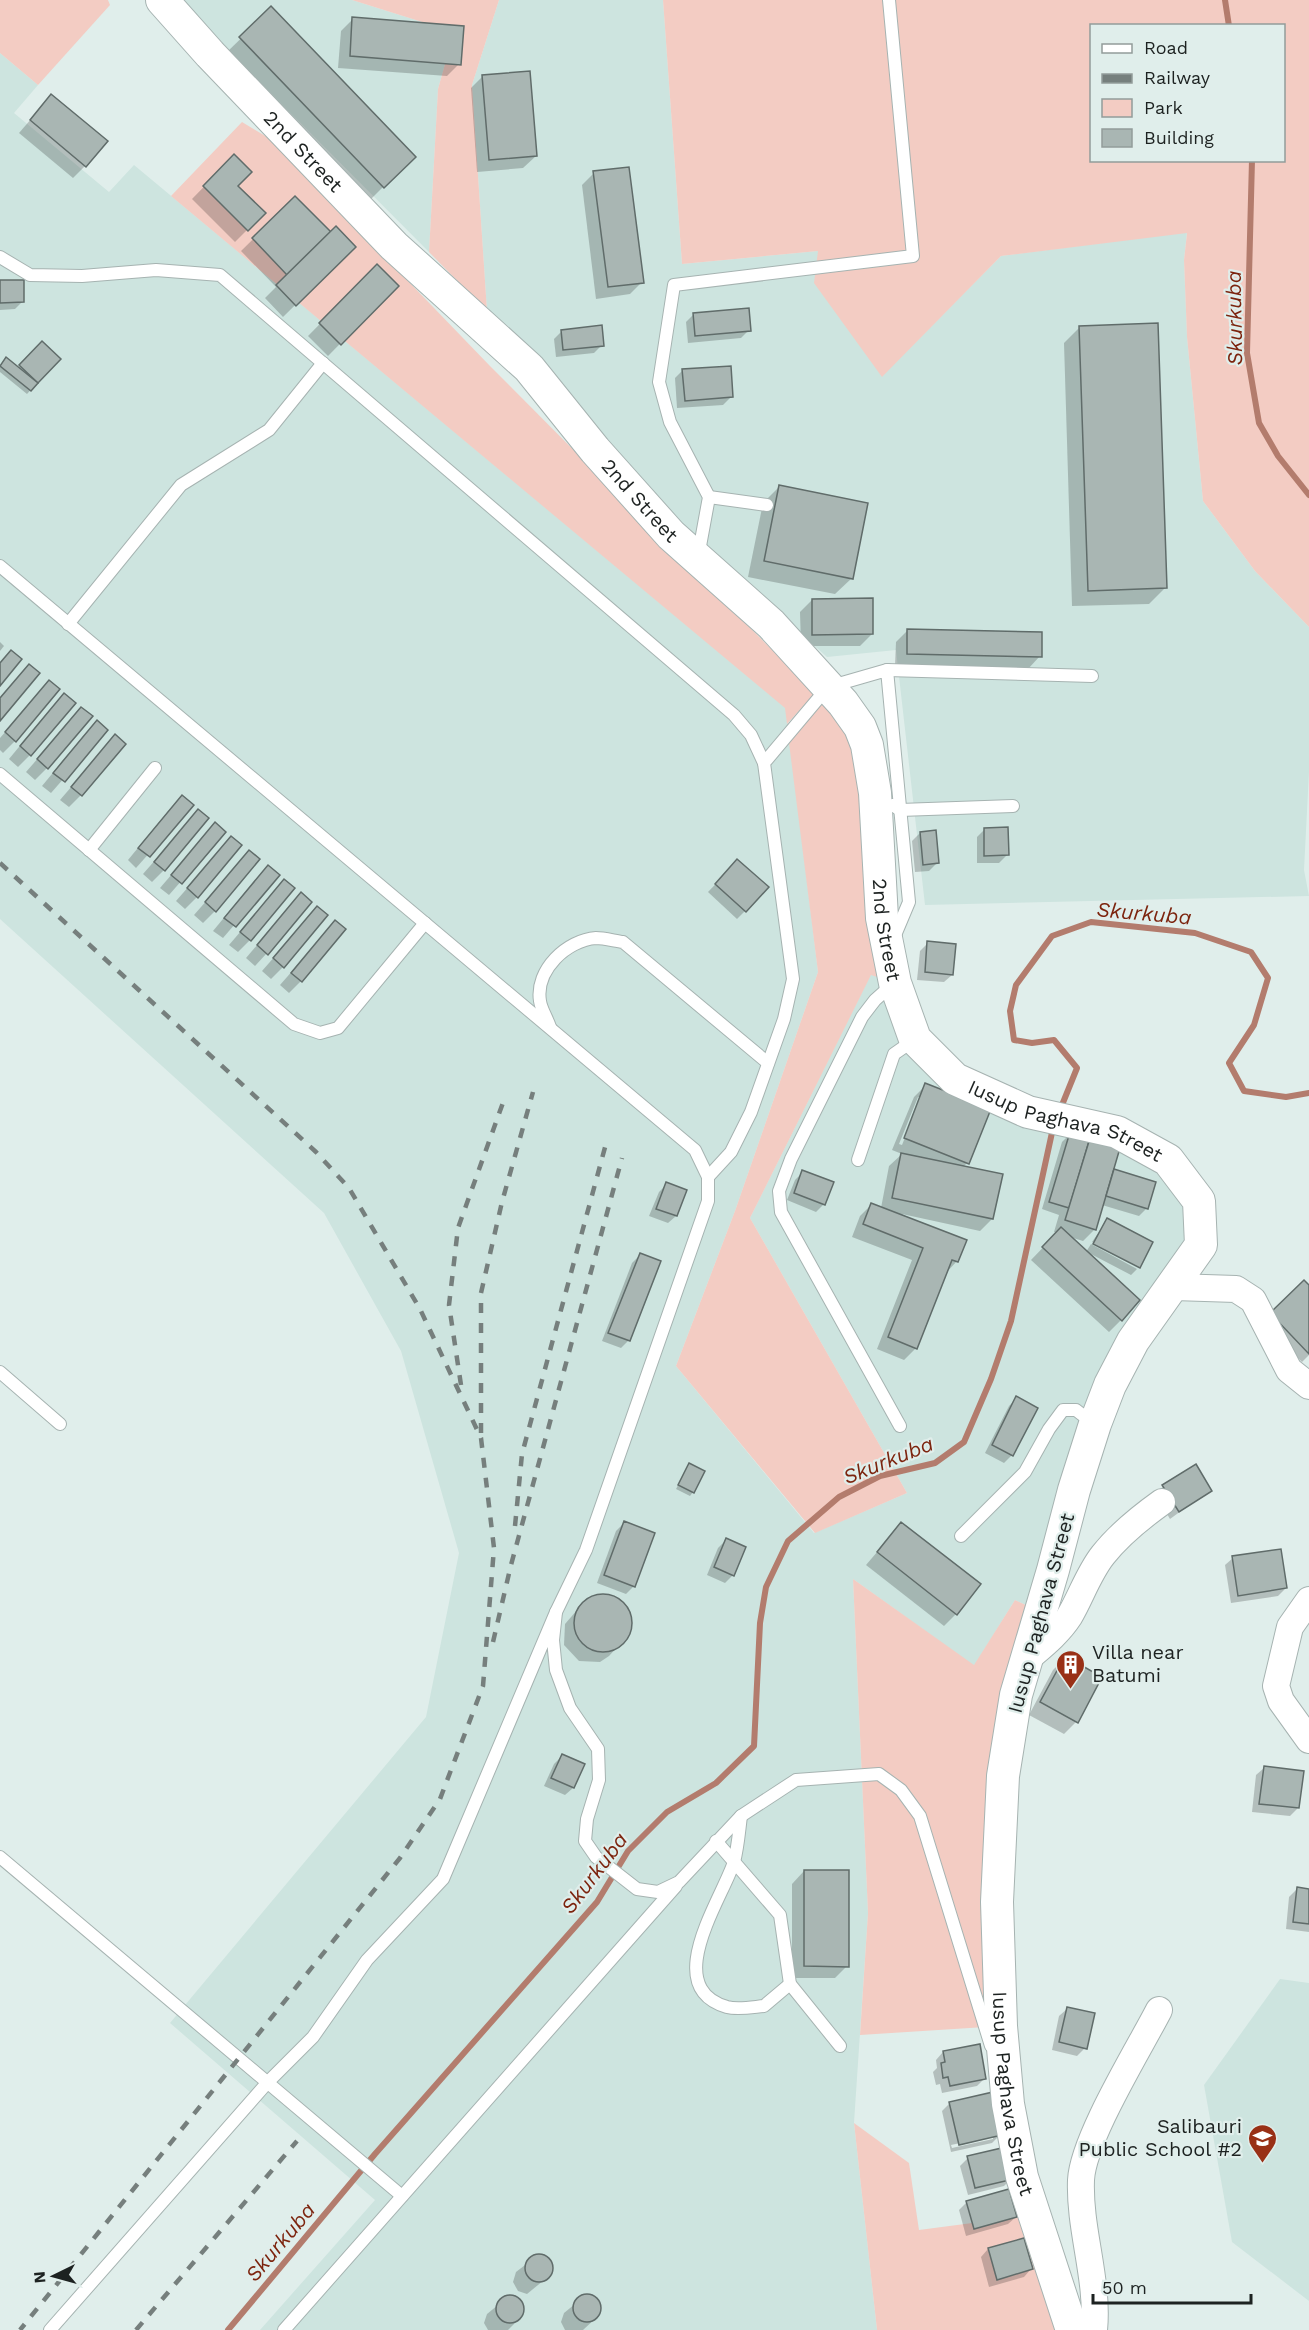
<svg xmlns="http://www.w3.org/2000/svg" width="1309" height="2330" font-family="'Work Sans',sans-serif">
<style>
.built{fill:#cde4df}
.green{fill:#f3ccc3;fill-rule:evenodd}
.shadow{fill:#0003;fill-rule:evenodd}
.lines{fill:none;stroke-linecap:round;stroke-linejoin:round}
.stream{stroke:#b37c6d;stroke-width:6}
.building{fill:#a9b6b3;stroke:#606c6a;stroke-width:1.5}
.service-casing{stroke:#a6b3b1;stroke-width:14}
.minor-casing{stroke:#a6b3b1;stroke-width:28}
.tertiary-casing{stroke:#a6b3b1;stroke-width:34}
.service{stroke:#fff;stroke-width:12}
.minor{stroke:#fff;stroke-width:26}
.tertiary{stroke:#fff;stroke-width:32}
.rail{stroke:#767f7d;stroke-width:4.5;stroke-dasharray:10 10;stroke-linecap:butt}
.labels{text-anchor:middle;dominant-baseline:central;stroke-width:4.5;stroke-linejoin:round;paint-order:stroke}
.street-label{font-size:20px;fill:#1d2221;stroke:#e0eeeb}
.poi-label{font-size:20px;fill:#1d2221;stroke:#e0eeeb;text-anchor:start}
.water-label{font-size:21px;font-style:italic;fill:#7c240e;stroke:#e0eeeb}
</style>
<rect width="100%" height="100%" fill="#e0eeeb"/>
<g class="built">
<path d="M178 0H352L454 32 438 89 429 252Z"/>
<path d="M499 0H663L682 264 818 251 882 376 1001 256 1187 232 1184 260 1187 337 1203 501 1255 571 1309 627V772L1304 870 1309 896 925 905 896 650 827 657 685 530 630 470 507 325 487 311 472 85Z"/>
<path d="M0 53 38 85 14 113 109 192 134 165 786 708 818 972 735 1211 676 1366 814 1533 907 1493 750 1218 871 974 895 983 955 1079 1168 1160 1201 1245 1133 1341 1041 1612 1015 1600 974 1666 853 1579 868 1913 854 2123 877 2330H260L375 2200 170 2023 426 1717 459 1553 401 1351 324 1213 0 919Z"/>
<path d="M1280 1979 1309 1983V2301L1232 2242 1204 2085Z"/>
</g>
<g class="green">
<path d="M0 0H108L110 5 38 85 0 53Z"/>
<path d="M352 0H499L472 85 487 311 429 252 438 89 454 32Z"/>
<path d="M663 0H1309V627L1255 571 1203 501 1187 337 1184 260 1187 233 1001 256 882 377 814 283 818 251 682 264ZM1092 26H1284V160H1092Z"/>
<path d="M242 122 272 140 490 366 815 693 787 724 785 708 171 196Z"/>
<path d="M828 687 860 727 895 983 871 975 750 1218 907 1493 815 1533 676 1366 735 1211 818 972 788 735Z"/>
<path d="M853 1579 974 1665 1015 1600 1041 1612 1026 1660 1001 2026 860 2035 868 1913Z"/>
<path d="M854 2123 909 2163 919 2230 1034 2215 1072 2330H877Z"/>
</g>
<g class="shadow">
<path d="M271 9 413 157 367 203 224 55Z"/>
<path d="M353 19 459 64 447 76 338 68 341 31Z"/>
<path d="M483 76 536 156 523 168 477 172 471 88Z"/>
<path d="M51 96 85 166 73 178 19 133Z"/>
<path d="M234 156 236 186 264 213 235 242 192 199Z"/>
<path d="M594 173 642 282 630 294 596 299 582 185Z"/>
<path d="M295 198 330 234 354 247 283 317 265 298 276 287 241 251Z"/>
<path d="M377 266 397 286 328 356 308 336Z"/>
<path d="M0 282 23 301 15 309 0 310Z"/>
<path d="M694 314 749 330 741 338 688 343 686 322Z"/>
<path d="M1080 327 1165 588 1149 604 1072 606 1064 343Z"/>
<path d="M562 331 602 345 594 353 556 357 554 339Z"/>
<path d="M42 343 59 359 27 394 0 372V365L6 359 18 368Z"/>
<path d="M683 370 731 397 723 405 677 408 675 378Z"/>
<path d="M779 487 852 578 835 594 748 577 763 503Z"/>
<path d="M812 600 872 634 860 646H801L800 612Z"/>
<path d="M908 630 1040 656 1028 669 895 666 896 642Z"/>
<path d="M0 642 4 646 0 651Z"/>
<path d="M49 682 15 741 3 753 0 750V738Z"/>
<path d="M52 707 30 755 18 767 9 759Z"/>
<path d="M81 709 47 768 35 780 26 772Z"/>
<path d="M106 730 51 793 42 786 85 734Z"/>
<path d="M115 736 81 795 69 807 60 800Z"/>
<path d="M192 805 136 868 128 860 170 809Z"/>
<path d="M198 811 164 870 152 882 143 874Z"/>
<path d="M215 824 224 832 169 895 160 888Z"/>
<path d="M985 829 1007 855 999 863H977V837Z"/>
<path d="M920 833 937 863 929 871 915 872 912 841Z"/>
<path d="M231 838 197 897 185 909 176 901Z"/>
<path d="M249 852 215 911 203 923 194 915Z"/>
<path d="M730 869 745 911 737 919 708 892Z"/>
<path d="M277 875 223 938 213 931 256 879Z"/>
<path d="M284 881 250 940 238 952 229 945Z"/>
<path d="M301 894 267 953 255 966 246 958Z"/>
<path d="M317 908 283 967 271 979 262 971Z"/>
<path d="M335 922 301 981 289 993 280 985Z"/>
<path d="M928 943 952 975 944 982 917 980 920 951Z"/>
<path d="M926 1085 967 1163 963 1167 992 1219 980 1231 902 1214 957 1261 945 1274 916 1348 904 1360 877 1349 912 1260 852 1237 860 1216 872 1204 881 1208 889 1166 902 1154 892 1150 914 1097ZM918 1097H921L902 1145 899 1144Z"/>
<path d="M1070 1134 1112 1170 1155 1183 1147 1208 1139 1216 1102 1205 1095 1229 1083 1241 1070 1237 1086 1252 1091 1244 1137 1269 1131 1275 1089 1253 1121 1320 1109 1332 1031 1260 1057 1233 1054 1232 1059 1215 1042 1209 1062 1142Z"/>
<path d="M803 1172 824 1204 816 1212 787 1200 795 1180Z"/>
<path d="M667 1184 685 1191 676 1216 668 1223 649 1216 659 1192Z"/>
<path d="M1107 1220 1151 1242 1138 1268V1265L1092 1242Z"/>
<path d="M640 1255 629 1340 621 1348 602 1341 632 1263Z"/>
<path d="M1309 1287V1355L1302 1362 1263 1322Z"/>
<path d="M1017 1398 1012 1455 1004 1463 985 1453 1009 1406Z"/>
<path d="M689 1465 693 1492 690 1496 676 1489Z"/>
<path d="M1163 1487 1210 1490 1170 1519 1155 1494Z"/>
<path d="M624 1523 634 1586 626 1594 597 1583 616 1531Z"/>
<path d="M901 1524 956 1614 944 1626 866 1565Z"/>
<path d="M726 1540 733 1575 725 1583 707 1575 718 1548Z"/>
<path d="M1233 1558 1286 1588 1278 1596 1231 1603 1225 1565Z"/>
<path d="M604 1595 624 1603 630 1613 631 1624 629 1634 609 1656 600 1662 579 1661 564 1645 565 1624 584 1602 594 1596Z"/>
<path d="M1065 1658 1076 1722 1064 1734 1029 1715 1053 1670Z"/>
<path d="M562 1756 583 1765 573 1788 565 1795 544 1786 554 1764Z"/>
<path d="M1264 1768 1298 1808 1290 1816 1252 1812 1256 1775Z"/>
<path d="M804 1871 847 1966 835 1978H792V1884Z"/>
<path d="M1297 1889 1309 1890V1932L1286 1929 1289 1897Z"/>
<path d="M1067 2009 1085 2048 1077 2056 1052 2050 1059 2016Z"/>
<path d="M943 2052 985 2078 977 2086 942 2093 940 2084 936 2085 933 2072 937 2068 936 2060Z"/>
<path d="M950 2103 1000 2135 992 2143 951 2152 942 2111ZM993 2136V2139L952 2148 951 2145Z"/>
<path d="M968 2158 1012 2178 1004 2186 968 2195 960 2166Z"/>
<path d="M967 2202 1016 2217 1008 2224 966 2236 959 2210Z"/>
<path d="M988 2249 1031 2269 1024 2277 989 2287 981 2257Z"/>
<path d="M538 2255 547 2258 552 2267 549 2276 527 2294 518 2291 513 2282 516 2272Z"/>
<path d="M586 2295 595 2298 600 2307 597 2317 583 2330H565L561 2322 564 2313Z"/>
<path d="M509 2296 519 2299 523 2308 520 2318 508 2330H488L484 2323 487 2314Z"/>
</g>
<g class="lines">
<g class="stream">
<path d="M1225 0 1229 26"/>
<path d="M1252 160 1247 353 1259 423 1278 456 1309 495"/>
<path d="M1060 1110 1077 1068 1054 1040 1032 1043 1014 1040 1010 1011 1016 985 1052 936 1091 922 1195 933 1251 952 1268 978 1254 1025 1229 1063 1244 1091 1286 1097 1309 1093"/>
<path d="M228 2330 375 2154 597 1902 628 1851 667 1812 716 1783 754 1746 760 1623 766 1587 788 1541 839 1497 880 1476 935 1463 964 1442 991 1379 1011 1321 1053 1128"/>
</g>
</g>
<g class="building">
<path d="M271 6 416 157 384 188 239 37Z"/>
<path d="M352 17 464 26 461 65 350 56Z"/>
<path d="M530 71 537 156 489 160 482 75Z"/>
<path d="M51 94 108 141 86 167 30 120Z"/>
<path d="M234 154 252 172 238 186 266 213 248 231 203 186Z"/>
<path d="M629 167 644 283 608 287 593 171Z"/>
<path d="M295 196 331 232 287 275 252 238Z"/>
<path d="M336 226 356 247 296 306 276 285Z"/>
<path d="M377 264 399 286 341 345 319 323Z"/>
<path d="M0 280H24V302L0 303Z"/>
<path d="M749 308 751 331 695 336 693 313Z"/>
<path d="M1158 323 1167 588 1088 591 1079 326Z"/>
<path d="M602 325 604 346 563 350 561 330Z"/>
<path d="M42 341 61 359 38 383 19 365Z"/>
<path d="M6 357 38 383 31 391 0 366Z"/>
<path d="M731 366 733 397 685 401 682 369Z"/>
<path d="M779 485 868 503 853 579 764 561Z"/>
<path d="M873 598V634L812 635V599Z"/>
<path d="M907 629 1042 632V657L907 654Z"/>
<path d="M11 650 22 659 0 686V663Z"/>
<path d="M29 664 40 673 0 721V698Z"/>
<path d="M49 680 60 689 16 742 5 732Z"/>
<path d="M64 693 76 703 31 756 20 746Z"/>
<path d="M81 707 93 716 48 769 37 759Z"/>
<path d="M97 720 108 730 65 782 53 773Z"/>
<path d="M115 734 126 744 82 796 71 787Z"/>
<path d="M182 795 194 805 150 857 138 848Z"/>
<path d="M198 809 209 818 165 871 154 862Z"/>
<path d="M215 822 226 832 182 884 171 875Z"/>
<path d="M1008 827 1009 855 984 856V828Z"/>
<path d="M936 830 939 863 923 865 920 832Z"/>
<path d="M231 836 242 845 198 898 187 888Z"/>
<path d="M249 850 260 859 216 912 205 902Z"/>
<path d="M737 859 769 887 746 912 715 884Z"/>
<path d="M268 865 280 875 236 927 224 918Z"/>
<path d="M284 879 295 888 251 941 240 932Z"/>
<path d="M301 892 312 902 268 955 257 945Z"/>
<path d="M317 906 328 915 284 968 273 958Z"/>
<path d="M335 920 346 929 302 982 291 973Z"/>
<path d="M927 941 956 944 953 975 925 972Z"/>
<path d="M925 1083 991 1109 969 1164 904 1138Z"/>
<path d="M1070 1132 1090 1138 1069 1208 1049 1202Z"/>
<path d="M1090 1138 1120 1148 1096 1230 1065 1220Z"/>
<path d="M901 1153 1003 1174 993 1219 892 1198Z"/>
<path d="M1114 1169 1156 1182 1148 1209 1106 1196Z"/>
<path d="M802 1170 834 1182 825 1205 794 1193Z"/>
<path d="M666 1182 687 1190 677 1216 656 1209Z"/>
<path d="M871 1203 967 1240 958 1262 952 1260 917 1349 888 1337 923 1248 863 1224Z"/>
<path d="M1107 1218 1153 1242 1140 1268 1093 1244Z"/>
<path d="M1061 1227 1140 1300 1122 1321 1042 1247Z"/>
<path d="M640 1253 661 1261 630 1341 608 1333Z"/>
<path d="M1304 1280 1309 1285V1354L1270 1313Z"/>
<path d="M1016 1396 1038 1408 1013 1456 992 1445Z"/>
<path d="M689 1463 705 1471 694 1493 678 1485Z"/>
<path d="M1196 1464 1212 1491 1179 1512 1162 1485Z"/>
<path d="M624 1521 655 1533 635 1587 604 1575Z"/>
<path d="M901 1522 981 1584 957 1615 877 1552Z"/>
<path d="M726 1538 746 1547 734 1576 714 1567Z"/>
<path d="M1281 1549 1287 1588 1238 1596 1232 1556Z"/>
<circle cx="603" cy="1623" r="29"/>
<path d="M1065 1656 1102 1677 1078 1723 1040 1702Z"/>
<path d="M562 1754 585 1764 574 1788 551 1778Z"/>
<path d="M1264 1766 1304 1771 1299 1808 1259 1804Z"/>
<path d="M804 1870H849V1967L804 1966Z"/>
<path d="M1297 1887 1309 1889V1924L1293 1922Z"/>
<path d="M1067 2007 1095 2013 1087 2049 1059 2042Z"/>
<path d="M980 2044 986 2079 950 2086 948 2077 943 2078 941 2063 945 2062 943 2051Z"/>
<path d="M993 2092 1002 2135 959 2145 949 2102Z"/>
<path d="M1006 2147 1014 2179 975 2188 967 2156Z"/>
<path d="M1009 2189 1017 2217 974 2229 966 2201Z"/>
<path d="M1024 2238 1033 2269 997 2280 988 2248Z"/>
<circle cx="539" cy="2268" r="14"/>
<circle cx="587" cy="2308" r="14"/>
<circle cx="510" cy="2309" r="14"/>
</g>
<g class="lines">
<defs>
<g id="service">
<path d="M0 257 30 275 82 276 156 270 220 275 734 715 751 735 764 763"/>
<path d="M709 497 767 505"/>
<path d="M698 557 709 497 670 422 659 382 674 285 913 256 889 0"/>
<path d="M0 566 695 1150 708 1177V1201L586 1550 556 1612"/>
<path d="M68 624 181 485 269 430 323 363"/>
<path d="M887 670 1092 676"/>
<path d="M0 774 294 1024 320 1033 338 1028 425 923"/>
<path d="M893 805 900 810 1013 806"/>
<path d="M89 850 155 768"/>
<path d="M894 983 875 1000 862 1017 791 1159 779 1191 781 1212 900 1426"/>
<path d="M550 1027C547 1018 541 1009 540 1001 535 970 567 940 596 938 604 938 615 941 623 942L768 1063"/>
<path d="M858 1160 894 1054 914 1040"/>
<path d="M708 1177 731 1152 751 1112 784 1019 793 979 764 763 828 687 887 670 909 902 893 940"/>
<path d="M0 1372 60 1424"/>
<path d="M961 1536 1025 1472 1049 1429 1063 1410H1076L1094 1424"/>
<path d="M741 1816C739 1831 738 1847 734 1862 721 1901 660 1987 727 2007 738 2010 753 2007 764 2006L790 1984"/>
<path d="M716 1841 780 1915 790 1984 840 2046"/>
<path d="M0 1857 402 2196"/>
<path d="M50 2330 268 2082 313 2037 367 1960 443 1879 556 1612 553 1640 556 1670 570 1708 598 1749 599 1780 587 1819 585 1841 596 1857 637 1889 658 1892 679 1882 741 1816 796 1780 879 1774 901 1790 920 1816 991 2046"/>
<path d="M284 2330 676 1886"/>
</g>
<g id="minor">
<path d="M1174 1287 1236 1289 1253 1300 1289 1370 1309 1386"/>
<path d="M1309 1600 1290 1627 1276 1686 1281 1701 1309 1740"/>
<path d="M1026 1660C1041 1647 1058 1634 1069 1617 1081 1597 1088 1574 1103 1555 1118 1536 1141 1517 1162 1502"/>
<path d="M1094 2330C1099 2280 1079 2230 1081 2180 1083 2139 1139 2049 1159 2010"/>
</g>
<g id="tertiary">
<path id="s1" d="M162 0 210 54 394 246 529 368 595 450 671 535 771 624 843 703 860 727 867 745 875 793 882 918 895 983 915 1039 955 1079 1028 1112 1117 1132 1168 1160 1199 1201 1201 1245 1133 1341 1110 1385 1095 1424 1074 1490 1053 1570 1016 1695 1003 1776 997 1902 1001 2026 1008 2104 1022 2177 1072 2330"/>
</g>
</defs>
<use href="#service" class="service-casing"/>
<use href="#minor" class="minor-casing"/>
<use href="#tertiary" class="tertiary-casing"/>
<use href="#service" class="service"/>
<use href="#minor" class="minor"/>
<use href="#tertiary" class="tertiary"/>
<g class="rail">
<path d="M0 863 316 1152 349 1188 420 1309 481 1438 494 1548 483 1686 440 1799 400 1858 20 2330"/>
<path d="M461 1385 449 1305 458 1228 505 1097"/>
<path d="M481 1433V1293L502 1202 533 1092"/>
<path d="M515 1526 522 1454 607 1140"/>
<path d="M493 1642 511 1565 622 1158"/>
<path d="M136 2330 297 2141"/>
</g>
</g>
<defs>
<symbol id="building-pin" viewBox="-11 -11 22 30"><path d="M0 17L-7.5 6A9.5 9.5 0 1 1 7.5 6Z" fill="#993016" stroke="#e0eeeb"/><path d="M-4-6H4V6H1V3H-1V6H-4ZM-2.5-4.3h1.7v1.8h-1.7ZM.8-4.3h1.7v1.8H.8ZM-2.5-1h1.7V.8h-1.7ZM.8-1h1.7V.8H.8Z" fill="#fff"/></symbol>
<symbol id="school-pin" viewBox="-11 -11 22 30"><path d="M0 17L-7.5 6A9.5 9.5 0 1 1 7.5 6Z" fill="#993016" stroke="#e0eeeb"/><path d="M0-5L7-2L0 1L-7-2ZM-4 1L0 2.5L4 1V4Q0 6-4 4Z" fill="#fff"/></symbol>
</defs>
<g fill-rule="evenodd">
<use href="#building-pin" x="1054" y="1648" width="33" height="45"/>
<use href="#school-pin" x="1246" y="2122" width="33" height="45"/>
</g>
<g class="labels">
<g class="street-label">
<text stroke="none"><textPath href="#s1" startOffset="207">2nd Street</textPath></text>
<text stroke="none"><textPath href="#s1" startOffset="693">2nd Street</textPath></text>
<text stroke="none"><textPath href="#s1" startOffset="1215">2nd Street</textPath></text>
<text stroke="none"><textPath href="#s1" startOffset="1504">Iusup Paghava Street</textPath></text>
<text transform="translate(1041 1613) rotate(-75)">Iusup Paghava Street</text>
<text stroke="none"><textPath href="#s1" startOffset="2602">Iusup Paghava Street</textPath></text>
</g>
<g class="poi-label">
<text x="1092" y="1652">Villa near<tspan x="1092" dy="23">Batumi</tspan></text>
<text x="1242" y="2126" text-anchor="end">Salibauri<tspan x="1242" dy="23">Public School #2</tspan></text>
</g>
<g class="water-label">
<text transform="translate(1234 318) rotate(-91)">Skurkuba</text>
<text transform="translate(1144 913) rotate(5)">Skurkuba</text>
<text transform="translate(888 1460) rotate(-22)">Skurkuba</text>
<text transform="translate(594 1873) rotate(-53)">Skurkuba</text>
<text transform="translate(280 2242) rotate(-50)">Skurkuba</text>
</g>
</g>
<rect x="1090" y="24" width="195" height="138" fill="#e0eeeb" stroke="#929c9a" stroke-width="1.5"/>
<rect x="1102" y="44" width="30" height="9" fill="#ffffff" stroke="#929c9a" stroke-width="1.5"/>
<text x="1144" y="54" font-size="18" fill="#1d2221">Road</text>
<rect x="1102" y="74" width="30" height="9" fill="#767f7d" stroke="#929c9a" stroke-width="1.5"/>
<text x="1144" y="84" font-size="18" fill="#1d2221">Railway</text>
<rect x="1102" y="99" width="30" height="18" fill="#f3ccc3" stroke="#929c9a" stroke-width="1.5"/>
<text x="1144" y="114" font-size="18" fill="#1d2221">Park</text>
<rect x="1102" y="129" width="30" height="18" fill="#a9b6b3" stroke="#929c9a" stroke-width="1.5"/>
<text x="1144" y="144" font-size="18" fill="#1d2221">Building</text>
<g transform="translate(54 2276) rotate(265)" stroke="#e0eeeb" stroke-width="4.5" paint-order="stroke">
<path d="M0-4.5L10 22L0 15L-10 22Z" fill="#1d2221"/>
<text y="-9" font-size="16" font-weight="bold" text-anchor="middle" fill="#1d2221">N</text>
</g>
<path d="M1093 2294v9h158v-9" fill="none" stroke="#1d2221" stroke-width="3"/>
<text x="1102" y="2294" font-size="18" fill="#1d2221" stroke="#e0eeeb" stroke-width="4.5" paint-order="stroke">50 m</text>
</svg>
